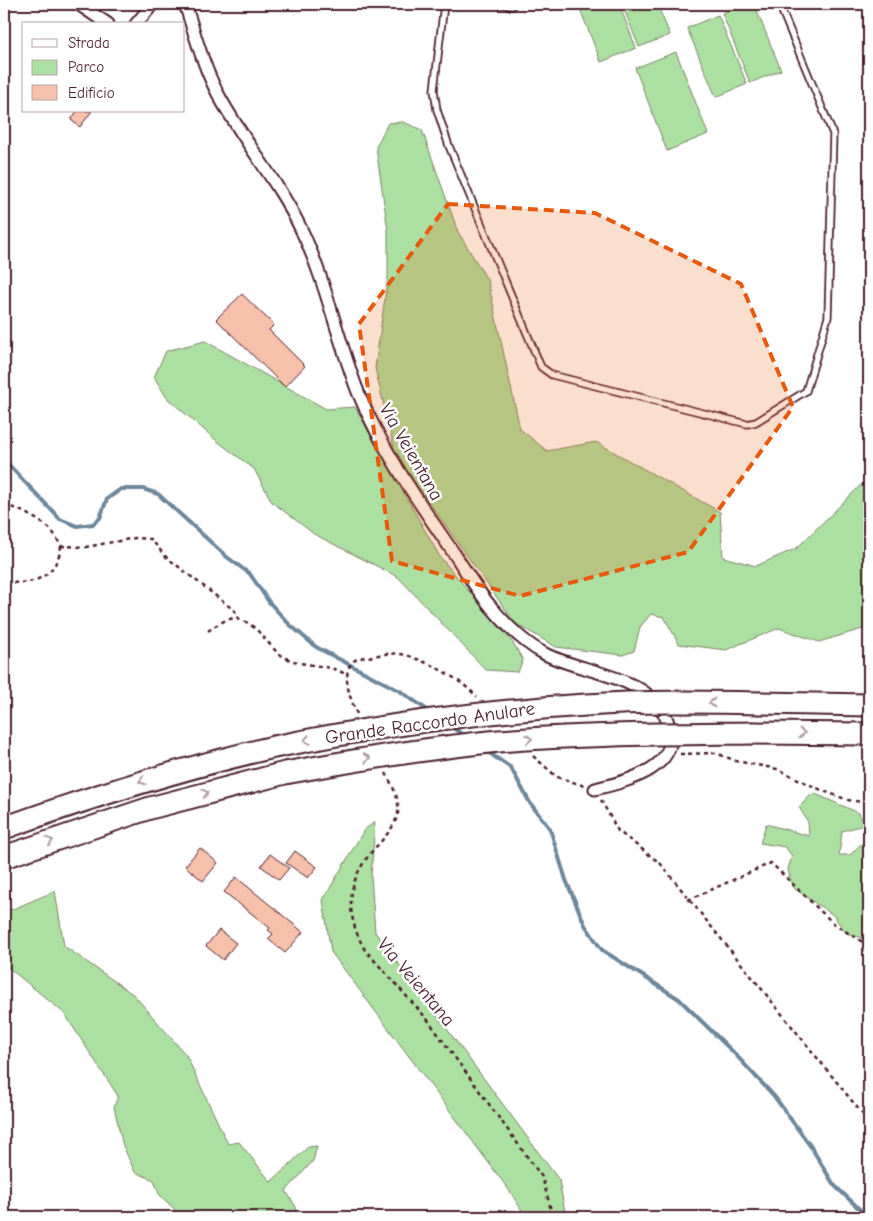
<svg xmlns="http://www.w3.org/2000/svg" width="873" height="1221" font-family="'Comic Neue',sans-serif">
<style>
.green{fill:#ace0a2;stroke:#7b8066}
.lines{fill:none;stroke-linecap:round;stroke-linejoin:round}
.stream{stroke:#6d879b;stroke-width:4}
.building{fill:#f6c0aa;stroke:#4a1f2b}
.lane-casing{stroke:#4a1f2b;stroke-width:9}
.street-casing{stroke:#4a1f2b;stroke-width:15}
.highway-casing{stroke:#4a1f2b;stroke-width:25}
.path{stroke:#4a1f2b;stroke-width:2.5;stroke-dasharray:4 4;stroke-linecap:butt}
.lane{stroke:#fff;stroke-width:5.5}
.street{stroke:#fff;stroke-width:11}
.highway{stroke:#fff;stroke-width:21}
.highway-bridge-casing{stroke:#4a1f2b;stroke-width:25;stroke-linecap:butt}
.highway-bridge{stroke:#fff;stroke-width:21}
.oneway{stroke:#ae9aa0}
.marked{fill:#e8590c;fill-opacity:0.2;stroke:#e8590c;stroke-width:4;stroke-dasharray:10 6;stroke-linejoin:round}
.labels{text-anchor:middle;dominant-baseline:central;stroke-width:5;stroke-linejoin:round;paint-order:stroke}
.street-label{font-size:19px;fill:#4a1f2b;stroke:#fff}
</style>
<rect width="100%" height="100%" fill="#fff"/>
<filter id="ink" filterUnits="userSpaceOnUse"><feTurbulence type="fractalNoise" baseFrequency=".02" numOctaves="2"/><feDisplacementMap in="SourceGraphic" scale="10" xChannelSelector="R" yChannelSelector="G"/><feConvolveMatrix kernelMatrix="1 2 1 2 8 2 1 2 1" color-interpolation-filters="sRGB"/></filter>
<g filter="url(#ink)">
<g class="green">
<path d="M578 4H619L636 48 601 62Z"/>
<path d="M622 4H657L670 35 639 47Z"/>
<path d="M746 4H754L781 70 750 83 722 13Z"/>
<path d="M718 15 747 84 716 97 687 28Z"/>
<path d="M676 52 708 134 667 151 635 68Z"/>
<path d="M403 122 422 130 458 232 488 281 520 429 547 451 596 442 720 512 723 557 756 566 797 548 869 477V627L819 642 779 628 726 650 679 644 664 617 651 614 640 627 634 651 623 655 556 647 515 623 396 456 375 368 388 276V231L376 147 388 123Z"/>
<path d="M205 341 326 409 355 407 440 557 513 643 523 660 518 672 486 670 398 577 314 534 272 502 254 469 217 441 167 398 154 377 166 351Z"/>
<path d="M813 793 859 813 864 825 842 831 839 855H850L862 843 869 856V883L864 885 869 897V940L846 933 833 915 792 887 788 869 792 856 785 847 760 843 766 824 809 836 808 822 799 807Z"/>
<path d="M375 822 371 876 375 932 559 1180 566 1217H526L509 1190 331 952 323 900 364 830Z"/>
<path d="M55 891 64 946 134 995 186 1055 228 1144 239 1142 271 1182 308 1147 317 1146 313 1161 286 1191 296 1207 298 1217H182L159 1194 154 1180 135 1172 123 1146 114 1107 118 1096 64 1013 4 964V913Z"/>
</g>
<g class="lines">
<g class="stream">
<path d="M4 460 60 519 77 526 93 524 100 518 107 499 121 489H143L158 494 227 557 250 574 269 602 289 624 316 647 400 691 430 712"/>
<path d="M450 726 465 736"/>
<path d="M485 750 511 768 530 803 550 829 566 880 585 925 602 950 679 999 734 1053 774 1096 811 1147 834 1185 868 1217"/>
</g>
</g>
<g class="building">
<path d="M77 111H92L80 127 71 120Z"/>
<path d="M242 294 274 325 269 330 305 366 285 387 216 319Z"/>
<path d="M200 848 218 863 203 881 185 866Z"/>
<path d="M295 851 317 867 308 878 286 863Z"/>
<path d="M270 854 289 868 279 880 261 866Z"/>
<path d="M236 877 303 932 285 953 268 939 273 934 268 930 270 928 224 892Z"/>
<path d="M219 930 236 943 223 960 206 946Z"/>
</g>
<g class="lines">
<defs>
<g id="lane">
<path d="M444 4 434 90 437 110 449 146 541 367 552 375 747 424 756 422 806 391 828 317 833 134 779 4"/>
<path d="M499 4 512 6"/>
</g>
<g id="street">
<path d="M78 4 108 24"/>
<path d="M185 4C195 34 203 66 218 94 243 141 278 181 301 229 326 281 337 338 358 392 381 448 417 500 451 549 465 569 476 590 492 608 507 626 524 643 545 654 582 673 650 675 667 720 686 767 628 781 595 789"/>
<path d="M136 24 153 4"/>
</g>
<g id="highway">
<path d="M761 703 869 705"/>
<path d="M754 733 869 734"/>
<path d="M4 828C93 796 182 768 274 747"/>
<path d="M4 857 150 808 285 773"/>
</g>
</defs>
<use href="#lane" class="lane-casing"/>
<use href="#street" class="street-casing"/>
<use href="#highway" class="highway-casing"/>
<g class="path">
<path d="M4 506C14 505 43 522 50 529 55 534 58 541 61 546 57 577 32 587 4 581"/>
<path d="M61 546 86 547 135 538 151 539 165 556 235 611 239 619"/>
<path d="M208 631C217 625 228 616 239 619 260 625 269 650 286 658 307 668 330 663 348 676"/>
<path d="M357 714C351 701 339 671 355 660 360 657 368 657 374 656 387 653 399 652 412 657 436 666 460 679 477 697"/>
<path d="M680 754 716 753 736 761 777 769 821 790 848 800 869 803"/>
<path d="M533 756 557 777 585 786"/>
<path d="M386 773C392 785 400 799 398 813 395 827 384 838 375 848 346 880 344 913 365 950L427 1019 542 1177 553 1217"/>
<path d="M601 800 618 831 660 863 869 1122"/>
<path d="M688 900 771 863 834 924 869 946"/>
</g>
<use href="#lane" class="lane"/>
<use href="#street" class="street"/>
<use href="#highway" class="highway"/>
<defs>
<g id="highway-bridge">
<path d="M274 747C377 726 481 711 586 705 644 701 703 702 761 703"/>
<path d="M285 773C356 760 427 748 499 741 584 734 669 734 754 733"/>
</g>
</defs>
<use href="#highway-bridge" class="highway-bridge-casing"/>
<use href="#highway-bridge" class="highway-bridge"/>
</g>
<defs><path id="oneway-chevron" d="M-2-3.5L2.5 0L-2 3.5" fill="none" stroke-width="1.6" stroke-linecap="round" stroke-linejoin="round" transform="scale(1.25)"/></defs>
<g class="oneway">
<use href="#oneway-chevron" transform="translate(712 703) rotate(-180)"/>
<use href="#oneway-chevron" transform="translate(802 733)"/>
<use href="#oneway-chevron" transform="translate(529 739) rotate(-4)"/>
<use href="#oneway-chevron" transform="translate(307 740) rotate(169)"/>
<use href="#oneway-chevron" transform="translate(367 758) rotate(-10)"/>
<use href="#oneway-chevron" transform="translate(142 781) rotate(163)"/>
<use href="#oneway-chevron" transform="translate(205 793) rotate(-15)"/>
<use href="#oneway-chevron" transform="translate(50 841) rotate(-19)"/>
</g>
</g>
<path class="marked" d="M448 204 595 213 741 284 793 407 688 552 520 596 392 561 359 324Z"/>
<g class="labels">
<g class="street-label">
<text transform="translate(411 452) rotate(60)">Via Veientana</text>
<text transform="translate(430 723) rotate(-8)">Grande Raccordo Anulare</text>
<text transform="translate(416 982) rotate(50)">Via Veientana</text>
</g>
</g>
<rect width="873" height="1221" fill="none" stroke="#fff" stroke-width="20"/>
<rect x="10" y="10" width="853" height="1201" fill="none" stroke="#4a1f2b" stroke-width="2" filter="url(#ink)"/>
<rect x="22" y="22" width="162" height="90" fill="#ffffff" stroke="#b7a5aa"/>
<rect x="32" y="39" width="25" height="8" fill="#ffffff" stroke="#b7a5aa"/>
<text x="68" y="48" font-size="15" fill="#4a1f2b">Strada</text>
<rect x="32" y="60" width="25" height="15" fill="#ace0a2" stroke="#b7a5aa"/>
<text x="68" y="72" font-size="15" fill="#4a1f2b">Parco</text>
<rect x="32" y="85" width="25" height="15" fill="#f6c0aa" stroke="#b7a5aa"/>
<text x="68" y="98" font-size="15" fill="#4a1f2b">Edificio</text>
</svg>
